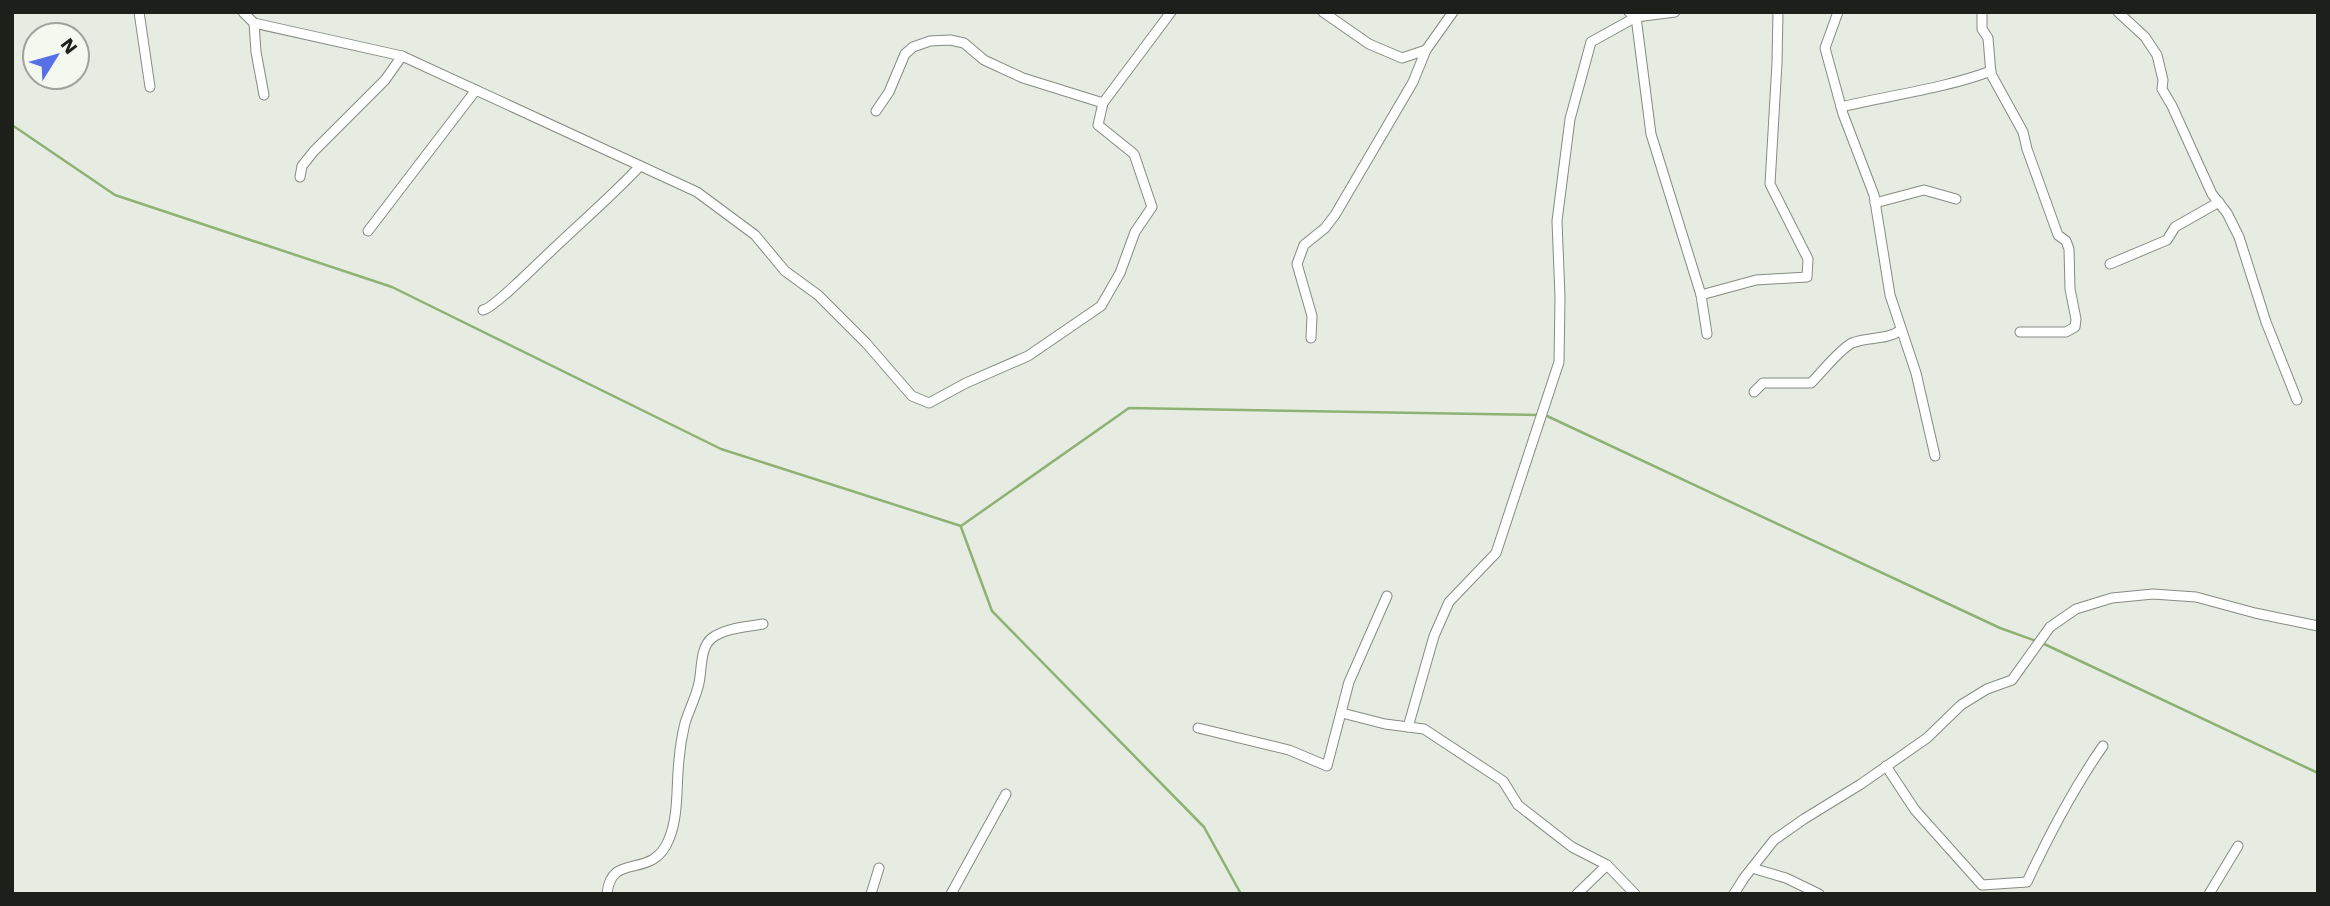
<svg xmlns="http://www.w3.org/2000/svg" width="2330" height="906" font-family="'Work Sans',sans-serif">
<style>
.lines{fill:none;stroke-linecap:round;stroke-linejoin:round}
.stream{stroke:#8db273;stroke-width:2.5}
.minor-casing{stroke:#868b83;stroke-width:11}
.minor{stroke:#fff;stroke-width:9}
</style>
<rect width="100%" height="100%" fill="#e6ece2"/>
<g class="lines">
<g class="stream">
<path d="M12 125 115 195 392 287 721 449 961 526 1129 408 1540 415"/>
<path d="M1547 416 2000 628 2036 641"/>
<path d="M961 527 992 611 1204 827 1241 894"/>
<path d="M2042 643 2318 773"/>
</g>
<defs>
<g id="minor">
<path d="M139 12 150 87"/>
<path d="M243 12 254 23 402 56 697 192 755 235 785 271 818 295 866 343 912 396 929 403 966 383 1028 356 1101 306 1120 273 1135 232 1152 207 1134 154 1098 125 1103 103 1171 12"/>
<path d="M1323 12 1369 44 1402 58 1426 50 1453 12"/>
<path d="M1629 12 1636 17 1651 134 1701 295 1707 334"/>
<path d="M1838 12 1825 48 1843 114 1874 195 1890 295 1916 373 1935 456"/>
<path d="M1982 12V29L1988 38 1991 74 2023 132 2027 149 2058 235 2066 241 2069 249 2070 289 2076 319 2075 327 2066 332H2020"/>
<path d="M2118 12 2145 37 2157 55 2163 80 2162 89 2172 106 2212 194 2227 213 2239 237 2266 322 2297 400"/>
<path d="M254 23 256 52 264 95"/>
<path d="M1841 107C1890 95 1943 89 1991 71"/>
<path d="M876 111 889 92 905 54 913 47 930 41 950 40 964 43 984 60 1023 78 1103 103"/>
<path d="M300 177 302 166 314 151 385 80 402 56"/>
<path d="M1875 203 1924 190 1956 199"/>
<path d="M368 231 476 90"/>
<path d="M2110 264 2167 240 2175 227 2219 202"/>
<path d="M1701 295 1756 280 1807 277 1808 259 1770 184 1777 63 1778 12"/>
<path d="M483 310C494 308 538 263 549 253 579 224 611 197 640 166"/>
<path d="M1311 338 1312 316 1297 264 1304 245 1325 228 1335 215 1413 82 1426 50"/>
<path d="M1754 392 1763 383H1811C1821 373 1840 349 1852 343 1870 336 1885 341 1901 330"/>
<path d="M1342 713 1385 724 1424 729 1503 781 1518 805 1572 847 1607 865 1635 894"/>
<path d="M1408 727 1434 636 1449 602 1496 553 1559 362 1560 297 1557 221 1570 119 1591 42 1636 17 1675 12"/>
<path d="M1198 728 1289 750 1327 766 1349 682 1387 596"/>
<path d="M1886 766 1915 810 1982 885 2027 882C2049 835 2073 789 2103 746"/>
<path d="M1752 868 1786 878 1819 894"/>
<path d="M607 894C611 850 652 882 669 839 679 815 676 786 679 760 680 748 682 735 685 723 689 710 696 697 699 683 702 669 700 647 712 638 725 628 747 627 763 624"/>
<path d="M871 894 879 868"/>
<path d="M951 894 1006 794"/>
<path d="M1577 894 1607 865"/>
<path d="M1734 894 1744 878 1774 840 1804 819 1861 784 1927 738 1961 705 1987 689 2012 680 2050 627 2076 609 2112 598 2153 594 2196 597 2255 613 2318 626"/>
<path d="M2209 894 2238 846"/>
</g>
</defs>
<use href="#minor" class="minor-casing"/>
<use href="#minor" class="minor"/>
</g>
<rect width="2330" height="906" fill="none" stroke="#1d1f1b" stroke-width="28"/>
<g transform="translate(56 56) rotate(53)"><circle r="33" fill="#f3f9ef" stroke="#9da29a" stroke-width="2"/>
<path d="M0-5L12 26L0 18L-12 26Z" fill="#5770e6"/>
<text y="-10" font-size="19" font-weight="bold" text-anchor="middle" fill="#1d1f1b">N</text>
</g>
</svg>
